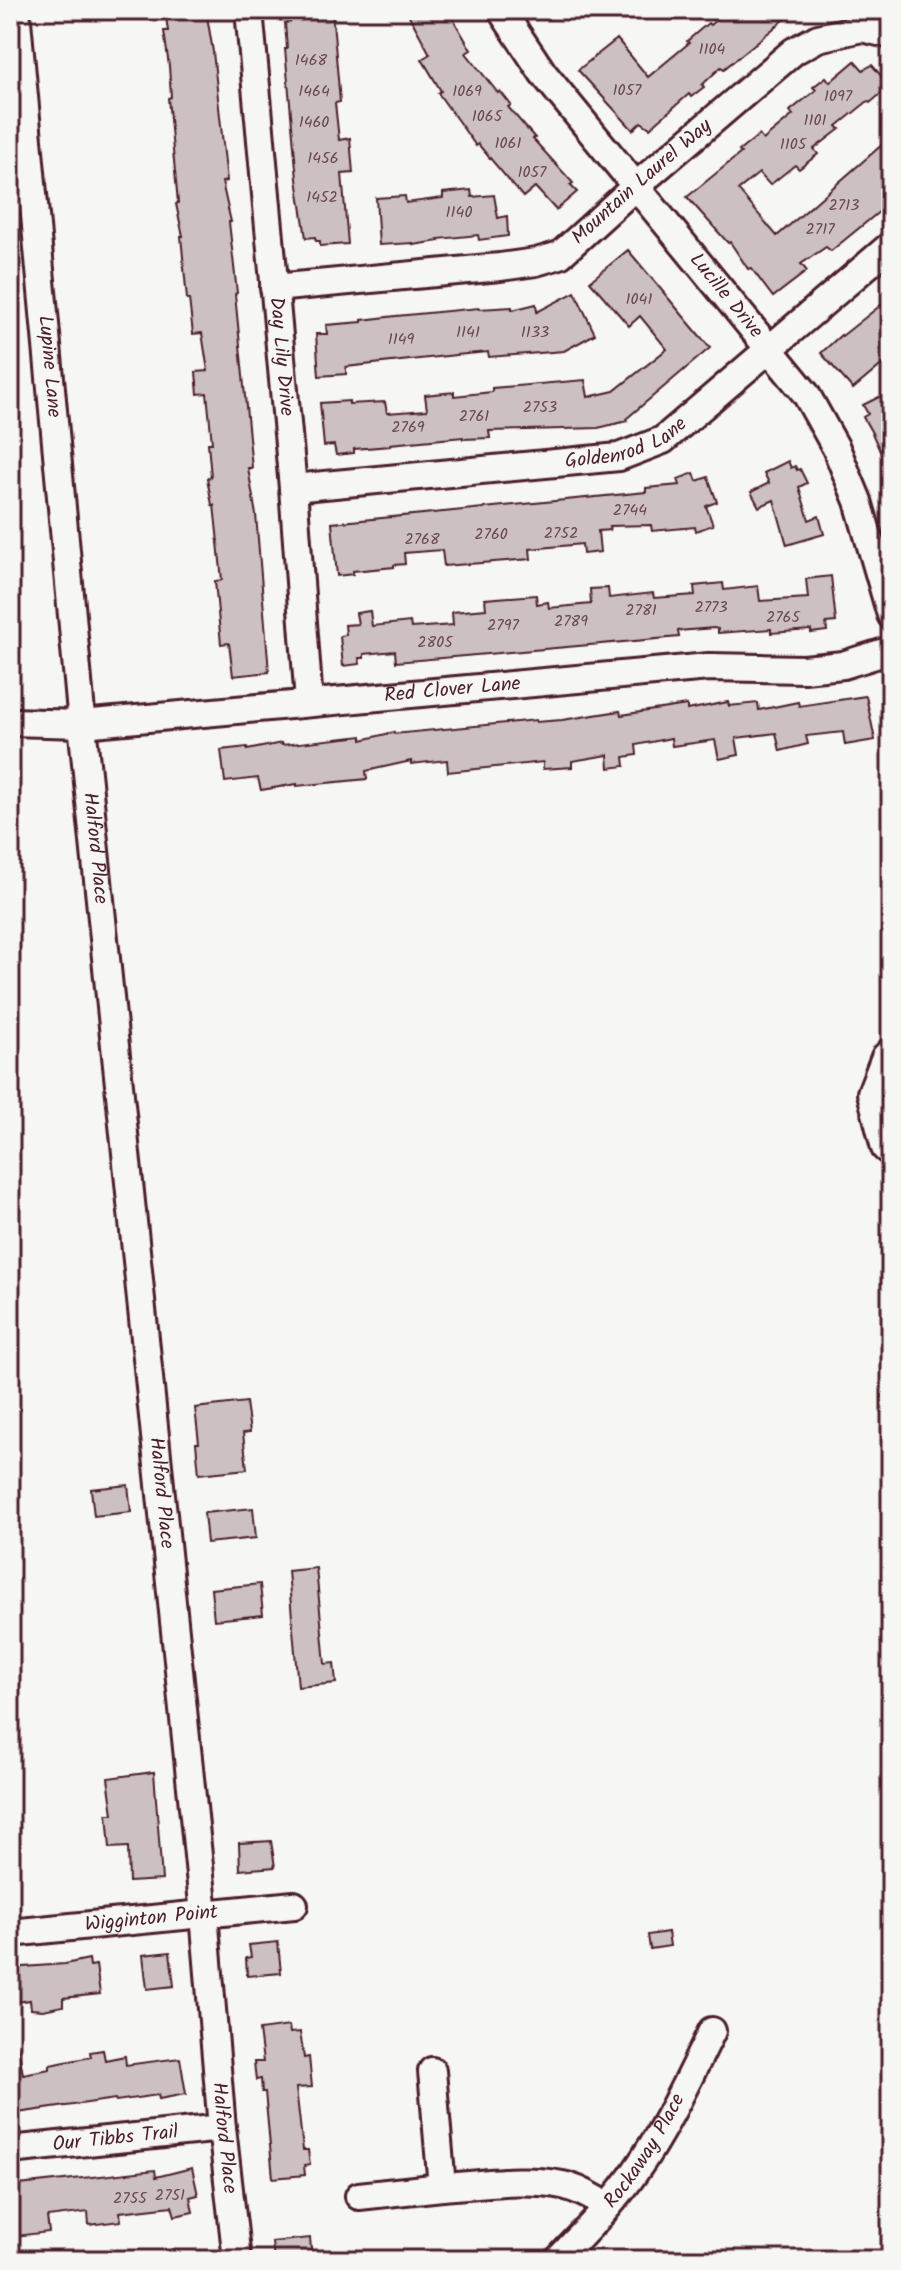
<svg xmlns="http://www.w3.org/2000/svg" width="901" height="2270" font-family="Kalam,sans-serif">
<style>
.building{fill:#ccc1c0;stroke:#4a1f2b;stroke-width:2}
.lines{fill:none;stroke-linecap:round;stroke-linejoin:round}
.minor-casing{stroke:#4a1f2b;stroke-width:32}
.minor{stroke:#f6f6f2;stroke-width:26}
.labels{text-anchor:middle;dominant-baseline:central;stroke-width:7;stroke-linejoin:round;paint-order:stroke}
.number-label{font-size:16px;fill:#6a4850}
.street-label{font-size:20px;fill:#4a1f2b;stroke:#f6f6f2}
</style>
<rect width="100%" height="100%" fill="#f6f6f2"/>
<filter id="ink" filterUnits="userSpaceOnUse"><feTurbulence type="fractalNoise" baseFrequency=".0125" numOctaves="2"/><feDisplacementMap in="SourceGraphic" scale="16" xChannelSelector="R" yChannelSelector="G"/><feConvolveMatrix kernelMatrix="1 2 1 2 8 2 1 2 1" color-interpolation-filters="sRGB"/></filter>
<g filter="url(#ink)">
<g class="building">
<path d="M165 10H206L213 52 227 181 222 182 231 222H229L237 293 235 294 252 468H248L256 515 269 672 233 676 229 643 221 644 215 581 222 580 214 505H212L207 478 211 477 208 443H212L207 393 198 394 196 372 208 371 202 333 193 334 189 299H187L181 236H183L176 204 178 203 168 98 171 97 169 66 164 31H168Z"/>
<path d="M295 10H332L340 102 335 103 339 140 350 138 353 173 342 174 348 244 320 246V241H316L315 237 306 238 297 179 285 49H287L285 23 290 22 289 13H295Z"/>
<path d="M406 10H448L471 50 466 53 498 93 500 91 511 105 508 107 535 138 533 139 573 183 570 185 577 192 556 210 535 187 523 197 478 144 476 146 438 93 441 91 422 59 430 54Z"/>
<path d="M728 10H796L724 69 721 67 702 85 704 87 691 97 689 94 650 128 641 122 633 130 578 70 617 39 648 77 689 43 687 41 708 23 710 25Z"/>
<path d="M855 61 863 70 872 65 890 86 870 103 868 101 837 126 840 129 814 149 818 154 799 169 795 165 770 185 759 173 738 190 777 236 891 137V202L831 251 826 247 801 264 807 271 773 297 751 268 748 269 730 242 728 243 687 197 741 153 739 151 759 135 763 140 793 115 790 111 816 90 813 87 826 77 830 82Z"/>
<path d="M471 190 472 197 494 195 498 218 507 216 508 236 479 240 478 235 438 239 439 241 413 245V243L379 245 376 198 405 196 406 203 443 198V193Z"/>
<path d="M628 250 710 348 626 419 627 421 598 428 489 431 490 438 463 439V437L390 444V446L354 449V453L336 455 334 445 324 446 320 403 349 401V404L385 402 387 413 427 410 425 395 454 392V396L492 392V388L585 380 588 397 614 391 667 349 640 316 629 326 590 281Z"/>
<path d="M575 292 595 334 564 351 489 357 488 352 456 355 346 367V374L319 376 316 334H327L326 325 362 322V320L396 316 479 308V309L512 307V310L536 304 537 312Z"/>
<path d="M891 297V357L853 389 821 353 841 335 842 336Z"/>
<path d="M891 391V476L872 433 863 417 868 414 863 405Z"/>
<path d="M788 461 791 468 795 466 797 470 800 469 807 483 799 487 809 520 819 516 824 534 787 545 774 500 759 507 751 492 769 483 764 473Z"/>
<path d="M694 473 697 481 708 477 717 502 706 506 713 525 696 531 695 527 652 531 651 525 609 526 610 530 598 531 600 552 583 554 582 544 530 549 531 559 444 566 442 550 404 553 405 564 394 565V567L353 571V574L337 576 332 523 646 492V488L680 485 678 479Z"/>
<path d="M831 576 836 622 826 623 827 631 811 633V630L771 633V629L718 633V629L714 628 678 631 679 637 396 662 395 651 364 654V658H359L360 664 343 666 340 636 346 635 345 625 358 624 356 613 370 611 372 626 410 622 411 628 453 625 452 612 486 609 485 599 536 595 537 604 548 602 549 608 591 604 590 589 608 588 609 598 653 593 654 598 695 595 694 586 723 583 724 590 758 586 760 601 808 598 806 579Z"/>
<path d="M866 696 875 740 845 745 843 732 806 736 808 744 780 751 776 733 736 738 739 755 719 759 715 740 672 746 671 738 636 745 637 755 624 757 625 766 609 768 608 755 572 761V767L543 769V762L448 772 447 760 411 764V761L366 771 367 779 297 786V784L261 790 258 778 225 782 221 750 247 747V750L282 743V745L362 736V740L394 732V734L536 720V722L562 720 620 711 621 715 687 705V710L728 702 729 706 758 703 759 710 798 702 799 706Z"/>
<path d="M246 1402 250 1432 243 1433 247 1469 199 1474 196 1443H199L195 1408Z"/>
<path d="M128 1485 131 1512 94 1516 91 1489Z"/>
<path d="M253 1508 256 1538 207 1543 204 1513Z"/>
<path d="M316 1568 325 1664 334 1663 336 1683 298 1687 288 1571Z"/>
<path d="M260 1584 263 1615 214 1620 211 1589Z"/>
<path d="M154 1772 162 1880 129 1882 128 1847 110 1848 107 1814H113L108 1778Z"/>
<path d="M271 1841 275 1867 240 1870 239 1843Z"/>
<path d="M668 1932 670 1946 650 1949 648 1935Z"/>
<path d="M278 1942 281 1973 247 1976 246 1958 251 1957 249 1945Z"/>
<path d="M170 1952 174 1986 147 1989 143 1955Z"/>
<path d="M89 1959 90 1966 96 1965 100 1994 63 1998V2006L43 2010 31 2009 30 2000 10 2003V1968L65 1964Z"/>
<path d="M289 2026 290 2033 300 2032 304 2058 309 2057 312 2087 296 2088 303 2150H308L310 2165 304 2166 305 2175 273 2178 265 2092H262L261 2079 256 2080 254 2062H263L259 2030Z"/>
<path d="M17 2043 23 2074 50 2069V2065L91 2057 90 2052 103 2050 105 2060 125 2056 126 2065 180 2058 186 2094 159 2099 158 2095 116 2101 115 2099 10 2114V2044Z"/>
<path d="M192 2168 198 2195 190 2197 193 2212 175 2216 172 2206 120 2212 121 2221 89 2225 88 2212 47 2217 49 2232 16 2236 10 2186 155 2170 156 2177Z"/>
<path d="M310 2238 312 2260H274L272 2242Z"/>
</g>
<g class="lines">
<defs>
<g id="minor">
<path id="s1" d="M16 10 82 724 204 1914 222 2128 237 2260"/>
<path id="s2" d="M249 10 293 488 309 703"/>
<path id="s3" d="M501 10 543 73 806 394 836 448 858 501 891 615"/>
<path id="s4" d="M274 288 500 267 536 262 560 255 636 186 794 51 818 38 862 28 891 35"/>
<path id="s5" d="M293 488 619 457 663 440 891 245"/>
<path id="s6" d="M10 722 82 724 709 667 804 669 843 665 891 650"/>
<path d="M891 1051 885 1057 871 1093 885 1148 891 1153"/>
<path id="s7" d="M10 1933 294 1905"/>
<path d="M432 2071 442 2187C480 2185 523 2177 562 2185 578 2188 594 2198 608 2206"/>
<path id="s8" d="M10 2150 222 2128"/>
<path d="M359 2196 442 2187"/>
<path id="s9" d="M558 2260C584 2232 613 2204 635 2172 666 2128 688 2079 712 2031"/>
</g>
</defs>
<use href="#minor" class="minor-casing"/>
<use href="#minor" class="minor"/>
</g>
</g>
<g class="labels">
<g class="number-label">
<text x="712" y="49">1104</text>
<text x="311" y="60">1468</text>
<text x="627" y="90">1057</text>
<text x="314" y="91">1464</text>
<text x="467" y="91">1069</text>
<text x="838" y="96">1097</text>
<text x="487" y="116">1065</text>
<text x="815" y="120">1101</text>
<text x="314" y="122">1460</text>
<text x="508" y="143">1061</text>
<text x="793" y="144">1105</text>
<text x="323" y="158">1456</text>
<text x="532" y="172">1057</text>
<text x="322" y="197">1452</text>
<text x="844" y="205">2713</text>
<text x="459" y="212">1140</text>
<text x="820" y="229">2717</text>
<text x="639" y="299">1041</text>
<text x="468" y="332">1141</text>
<text x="535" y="332">1133</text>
<text x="401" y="339">1149</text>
<text x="540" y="407">2753</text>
<text x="474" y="416">2761</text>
<text x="408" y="427">2769</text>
<text x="630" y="510">2744</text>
<text x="561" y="533">2752</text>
<text x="491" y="534">2760</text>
<text x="422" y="539">2768</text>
<text x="711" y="607">2773</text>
<text x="641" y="610">2781</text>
<text x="783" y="617">2765</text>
<text x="571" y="621">2789</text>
<text x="503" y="625">2797</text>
<text x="435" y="642">2805</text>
<text x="170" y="2195">2751</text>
<text x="130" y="2198">2755</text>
</g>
<g class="street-label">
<text stroke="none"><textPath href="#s4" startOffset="398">Mountain Laurel Way</textPath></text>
<text stroke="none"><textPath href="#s3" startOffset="364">Lucille Drive</textPath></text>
<text stroke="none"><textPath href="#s2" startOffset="348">Day Lily Drive</textPath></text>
<text stroke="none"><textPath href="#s1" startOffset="358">Lupine Lane</textPath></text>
<text stroke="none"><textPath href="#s5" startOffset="338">Goldenrod Lane</textPath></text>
<text stroke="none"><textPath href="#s6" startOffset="444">Red Clover Lane</textPath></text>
<text stroke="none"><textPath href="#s1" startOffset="842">Halford Place</textPath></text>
<text stroke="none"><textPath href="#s1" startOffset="1490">Halford Place</textPath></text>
<text stroke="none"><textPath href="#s7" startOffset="142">Wigginton Point</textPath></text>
<text stroke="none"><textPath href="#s1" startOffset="2138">Halford Place</textPath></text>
<text stroke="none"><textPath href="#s8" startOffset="106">Our Tibbs Trail</textPath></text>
<text stroke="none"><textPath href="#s9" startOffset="140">Rockaway Place</textPath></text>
</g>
</g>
<rect width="901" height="2270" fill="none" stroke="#f6f6f2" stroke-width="40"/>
<rect x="20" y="20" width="861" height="2230" fill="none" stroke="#4a1f2b" stroke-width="3" filter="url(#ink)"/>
</svg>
